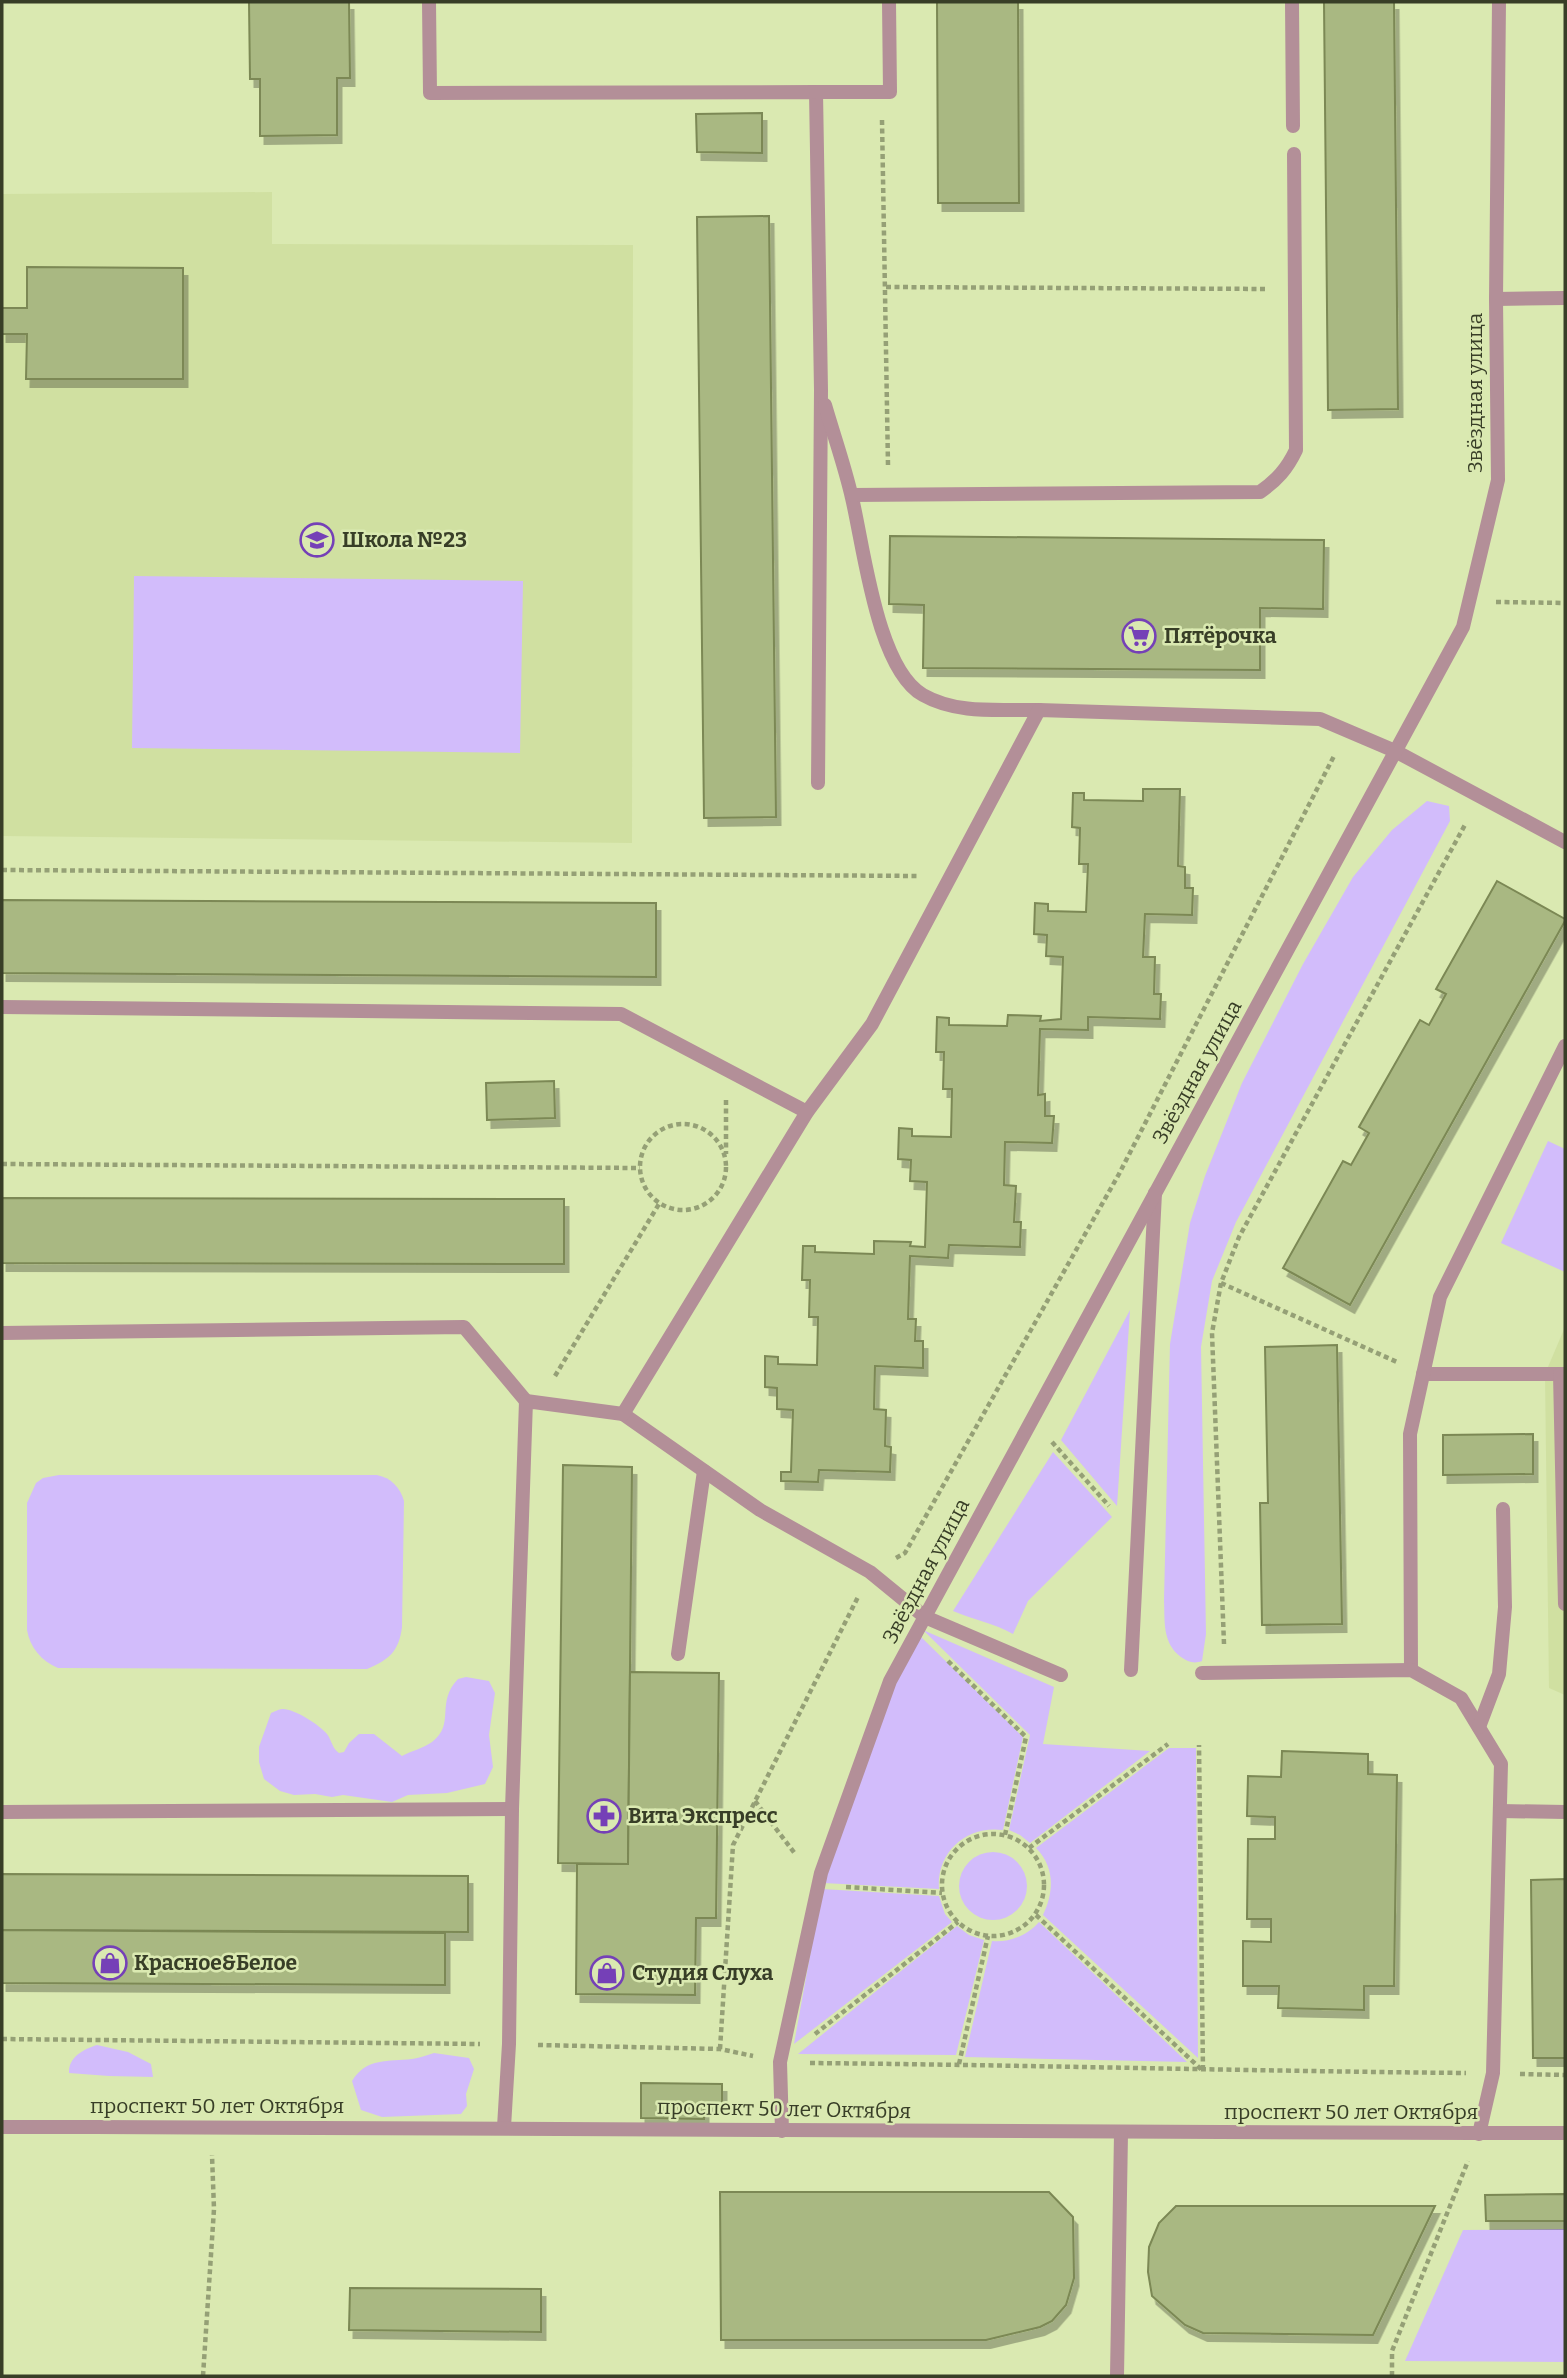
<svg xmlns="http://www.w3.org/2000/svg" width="1567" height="2378" font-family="Bitter,serif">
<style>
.built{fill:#d0e0a1}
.green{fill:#d2bcfb}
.building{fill:#a9b882;stroke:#7b8854;stroke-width:2;filter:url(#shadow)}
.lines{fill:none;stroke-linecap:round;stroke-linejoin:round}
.path{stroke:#95a076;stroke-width:4.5;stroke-dasharray:5 3.5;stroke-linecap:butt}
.service{stroke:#b38f98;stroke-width:14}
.minor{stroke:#b38f98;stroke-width:14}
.tertiary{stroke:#b38f98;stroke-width:14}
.labels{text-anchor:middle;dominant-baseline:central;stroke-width:5;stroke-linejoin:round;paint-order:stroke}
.street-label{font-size:21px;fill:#383e27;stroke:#dae9b1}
.poi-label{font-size:21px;font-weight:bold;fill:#383e27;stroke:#dae9b1;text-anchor:start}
</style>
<defs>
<filter id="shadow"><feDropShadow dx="4.5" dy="8" stdDeviation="0" flood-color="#0004"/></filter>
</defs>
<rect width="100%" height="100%" fill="#dae9b1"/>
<g class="built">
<path d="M272 192V244L633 245 632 843 2 836V194Z"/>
<path d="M1565 1327V1695L1549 1688 1545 1374Z"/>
</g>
<g class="green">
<path d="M134 576 523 581 520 753 132 748Z"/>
<path d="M1427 801 1449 806 1450 821 1236 1222 1212 1281 1201 1347 1206 1634 1202 1661C1194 1664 1188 1662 1181 1657 1162 1643 1165 1621 1164 1600L1170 1344 1190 1223 1205 1176 1242 1083 1303 964 1353 877 1392 830Z"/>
<path d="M1548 1141 1565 1149V1272L1501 1243Z"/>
<path d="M1130 1310 1117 1506 1061 1440Z"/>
<path d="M1053 1452 1112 1517 1028 1601 1013 1634C994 1623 973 1620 953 1611Z"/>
<path d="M59 1475H377C391 1478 400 1487 404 1501L402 1627C399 1651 389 1660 367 1669L58 1668C41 1661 30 1647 27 1630V1503L36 1483 43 1478Z"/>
<path d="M923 1630 1054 1687 1043 1744 1150 1751 1030 1843 1020 1835 1009 1830 1030 1735Z"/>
<path d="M919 1635 1023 1737 1003 1830C967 1825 936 1852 939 1889L823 1883 894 1683Z"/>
<path d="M466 1677 489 1681 495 1693 489 1735 493 1767 485 1784 447 1793 408 1795 392 1802 343 1795 332 1797 315 1794 294 1795 280 1791 264 1779 259 1762V1747L271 1713C274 1712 279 1709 282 1709 293 1708 320 1725 327 1734 332 1741 332 1748 339 1753L344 1752 349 1743 359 1734H374L402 1756C411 1751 424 1748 432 1742 456 1724 435 1703 458 1679Z"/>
<path d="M1169 1748H1196L1198 2058 1043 1915C1054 1892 1055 1867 1036 1848Z"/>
<circle cx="993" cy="1886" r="34"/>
<path d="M822 1889 939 1896 945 1914 952 1922 794 2044Z"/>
<path d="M1039 1922 1187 2062 965 2057 992 1941C1009 1943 1028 1935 1039 1922Z"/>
<path d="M957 1926 969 1935 984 1940 956 2055 798 2054Z"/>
<path d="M97 2045 128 2052 151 2064 153 2077 109 2076 69 2073C68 2057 84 2049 97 2045Z"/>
<path d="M434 2053 469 2058 474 2069 466 2094 467 2106 461 2114 382 2117 361 2110 352 2081C367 2057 388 2062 412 2059 419 2058 427 2055 434 2053Z"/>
<path d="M1565 2229V2362L1405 2361 1463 2230Z"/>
</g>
<g class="building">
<path d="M249 2H349L350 78H337V135L260 136V79H250Z"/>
<path d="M937 2H1018L1019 203H938Z"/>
<path d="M1324 2H1394L1398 409 1328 410Z"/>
<path d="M762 113V153L697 152 696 114Z"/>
<path d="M769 216 776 817 704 818 697 217Z"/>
<path d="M27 267 183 268V379H26L27 334H2V308H27Z"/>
<path d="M890 536 1324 540 1323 609 1260 608V670L923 668 924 605 889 604Z"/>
<path d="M1143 789H1180L1178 866 1185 867V888H1193L1192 915 1145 914 1143 957H1155L1154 994H1161L1160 1019 1088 1017V1030L1040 1029 1038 1095 1045 1094V1116H1054L1052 1143 1005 1142 1004 1185 1016 1186 1014 1222H1021L1020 1247 949 1245 948 1258 910 1256 908 1319H916L915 1341H923V1368L875 1366 874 1409 886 1410 885 1446 891 1447 890 1472 819 1470 818 1482 781 1481V1472H791L793 1410 777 1409V1388L765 1387V1356L778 1357V1364L817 1365 818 1317H809L810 1280H802L803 1246H815V1252L874 1254V1241L911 1242 910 1246 925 1247 927 1182 910 1181 911 1160 898 1159 899 1128 912 1129V1136L951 1137 952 1089H943L944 1052H936L937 1017 949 1018V1025L1007 1026 1008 1015 1041 1016 1040 1021 1061 1019 1063 957 1046 956 1047 935 1034 934 1035 903 1048 904V911L1086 912 1088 864H1079L1080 828 1072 827 1073 793H1084V800L1143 801Z"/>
<path d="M1497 881 1565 919V921L1350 1305 1283 1268 1343 1161 1351 1165 1369 1133 1359 1127 1420 1020 1429 1025 1446 994 1436 989Z"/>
<path d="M2 900 656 903V977L2 973Z"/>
<path d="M554 1081 555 1118 487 1120 486 1083Z"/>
<path d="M2 1198 564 1199V1264L2 1263Z"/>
<path d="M1337 1345 1342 1624 1262 1625 1260 1503H1268L1265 1347Z"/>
<path d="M1533 1434V1474L1443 1475V1435Z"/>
<path d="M563 1465 632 1467 628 1864 558 1863Z"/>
<path d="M630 1672 719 1673 716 1918H696L695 1995 576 1994 577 1864H628Z"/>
<path d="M1282 1751 1368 1754V1774L1397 1775 1394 1986H1364V2010L1278 2008 1279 1986H1243V1941L1271 1942V1919H1247L1248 1839H1275V1817L1247 1816 1248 1776 1281 1777Z"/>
<path d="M2 1874 468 1876V1932L2 1930Z"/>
<path d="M1565 1879V2058H1533L1531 1880Z"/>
<path d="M2 1930 445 1933V1985L2 1983Z"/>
<path d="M641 2083 722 2084V2105H704V2119L641 2118Z"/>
<path d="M720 2192H1049L1073 2217 1074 2278 1066 2305 1052 2321 1040 2327 986 2340H721Z"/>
<path d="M1565 2194V2221H1486L1485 2195Z"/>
<path d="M1176 2206H1435L1373 2335 1203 2333 1185 2325 1152 2296 1148 2272 1149 2247 1159 2223Z"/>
<path d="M350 2288 541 2289V2332L349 2330Z"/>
</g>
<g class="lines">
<g class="path">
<path d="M882 120 888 465"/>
<path d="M886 287 1267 289"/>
<path d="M1496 602 1565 603"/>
<path d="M2 870 919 876"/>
<path d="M726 1100V1154"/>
<circle cx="683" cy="1167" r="43"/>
<path d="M2 1164 640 1168"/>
<path d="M1221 1283 1397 1362"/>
<path d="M555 1376 659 1204"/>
<path d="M1052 1442 1109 1506"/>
<path d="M896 1558 905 1553 1119 1174 1334 756"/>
<path d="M1224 1644 1212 1333 1221 1283 1239 1237 1466 823"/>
<path d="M948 1661 1026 1737 1005 1835"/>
<path d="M755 1801 796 1855"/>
<circle cx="993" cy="1885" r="51"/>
<path d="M1029 1848 1168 1744"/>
<path d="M846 1887 942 1893"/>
<path d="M1036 1915 1203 2071 1199 1745"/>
<path d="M815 2034 958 1922"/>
<path d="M2 2039 480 2044"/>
<path d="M538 2045 720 2049 753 2056"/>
<path d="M720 2049 733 1845 858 1597"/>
<path d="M810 2063C1028 2065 1247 2071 1466 2073"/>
<path d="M959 2064 988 1936"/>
<path d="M1520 2074 1565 2075"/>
<path d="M203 2376 214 2209 212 2155"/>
<path d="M1392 2376V2351L1468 2161"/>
</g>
<g class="service">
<path d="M429 2 430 93 816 92 821 390 818 783"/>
<path d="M1292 2 1293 126"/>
<path d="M816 92H890L889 2"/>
<path d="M1496 299 1565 298"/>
<path d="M825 405C834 436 845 467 852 498 864 548 877 669 923 695 958 715 1001 709 1039 710"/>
<path d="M852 495 1260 492C1277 480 1287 469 1296 450L1294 154"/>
<path d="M2 1007 621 1014 807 1112"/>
<path d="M2 1333 464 1327 526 1401"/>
<path d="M1423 1374H1565"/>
<path d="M1560 1374 1565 1604"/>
<path d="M623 1414 760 1510 870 1572 925 1617 1061 1675"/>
<path d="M678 1654 704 1471"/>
<path d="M1131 1670 1155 1193"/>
<path d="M1411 1670 1410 1434 1440 1297 1565 1046"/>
<path d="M1202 1673 1411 1670 1461 1698 1501 1764 1493 2073 1479 2134"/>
<path d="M1479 1727 1499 1674 1505 1607 1503 1509"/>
<path d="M1500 1811 1565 1812"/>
<path d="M2 1812 512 1809"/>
<path d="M504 2127 509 2044 512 1809 526 1401 623 1414 807 1112 872 1024 1039 710 1320 719 1395 751 1565 842"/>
</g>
<path class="minor" d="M782 2131 780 2062 821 1873 890 1681 1463 627 1498 480 1496 299 1499 2"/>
<g class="tertiary">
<path d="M2 2127C523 2126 1044 2134 1565 2133"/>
<path d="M1117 2376 1121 2133"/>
</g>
</g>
<defs>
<symbol id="school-ring" viewBox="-11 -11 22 22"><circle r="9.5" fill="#dae9b1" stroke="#7540b7" stroke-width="1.5"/><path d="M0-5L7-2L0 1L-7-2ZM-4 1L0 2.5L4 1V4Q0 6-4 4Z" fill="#7540b7"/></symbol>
<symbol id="supermarket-ring" viewBox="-11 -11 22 22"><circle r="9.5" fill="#dae9b1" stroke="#7540b7" stroke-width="1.5"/><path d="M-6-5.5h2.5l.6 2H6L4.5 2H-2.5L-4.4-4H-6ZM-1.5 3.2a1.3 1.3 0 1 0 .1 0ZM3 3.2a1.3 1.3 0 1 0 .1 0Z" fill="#7540b7"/></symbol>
<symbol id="pharmacy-ring" viewBox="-11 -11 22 22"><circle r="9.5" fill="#dae9b1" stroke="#7540b7" stroke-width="1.5"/><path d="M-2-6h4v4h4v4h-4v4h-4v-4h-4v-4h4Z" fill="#7540b7"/></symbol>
<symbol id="shop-ring" viewBox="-11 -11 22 22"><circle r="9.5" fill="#dae9b1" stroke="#7540b7" stroke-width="1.5"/><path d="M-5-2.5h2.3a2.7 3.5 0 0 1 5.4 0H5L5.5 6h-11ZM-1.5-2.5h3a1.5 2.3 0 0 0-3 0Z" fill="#7540b7"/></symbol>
</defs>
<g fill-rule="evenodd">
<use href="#school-ring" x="298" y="521" width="38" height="38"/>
<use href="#supermarket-ring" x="1120" y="617" width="38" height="38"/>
<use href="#pharmacy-ring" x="585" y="1797" width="38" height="38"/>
<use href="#shop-ring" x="91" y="1944" width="38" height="38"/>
<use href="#shop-ring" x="588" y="1954" width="38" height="38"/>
</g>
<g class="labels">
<g class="street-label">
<text transform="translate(1475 393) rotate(-90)">Звёздная улица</text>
<text transform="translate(1197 1072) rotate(-61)">Звёздная улица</text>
<text transform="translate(926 1571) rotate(-62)">Звёздная улица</text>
<text x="217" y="2106">проспект 50 лет Октября</text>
<text transform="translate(784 2109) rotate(1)">проспект 50 лет Октября</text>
<text x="1351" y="2112">проспект 50 лет Октября</text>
</g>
<g class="poi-label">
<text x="342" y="540">Школа №23</text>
<text x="1164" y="636">Пятёрочка</text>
<text x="628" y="1816">Вита Экспресс</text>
<text x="134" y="1963">Красное&amp;Белое</text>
<text x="632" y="1973">Студия Слуха</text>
</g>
</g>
<rect width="1567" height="2378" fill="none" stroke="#383e27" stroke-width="7"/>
</svg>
